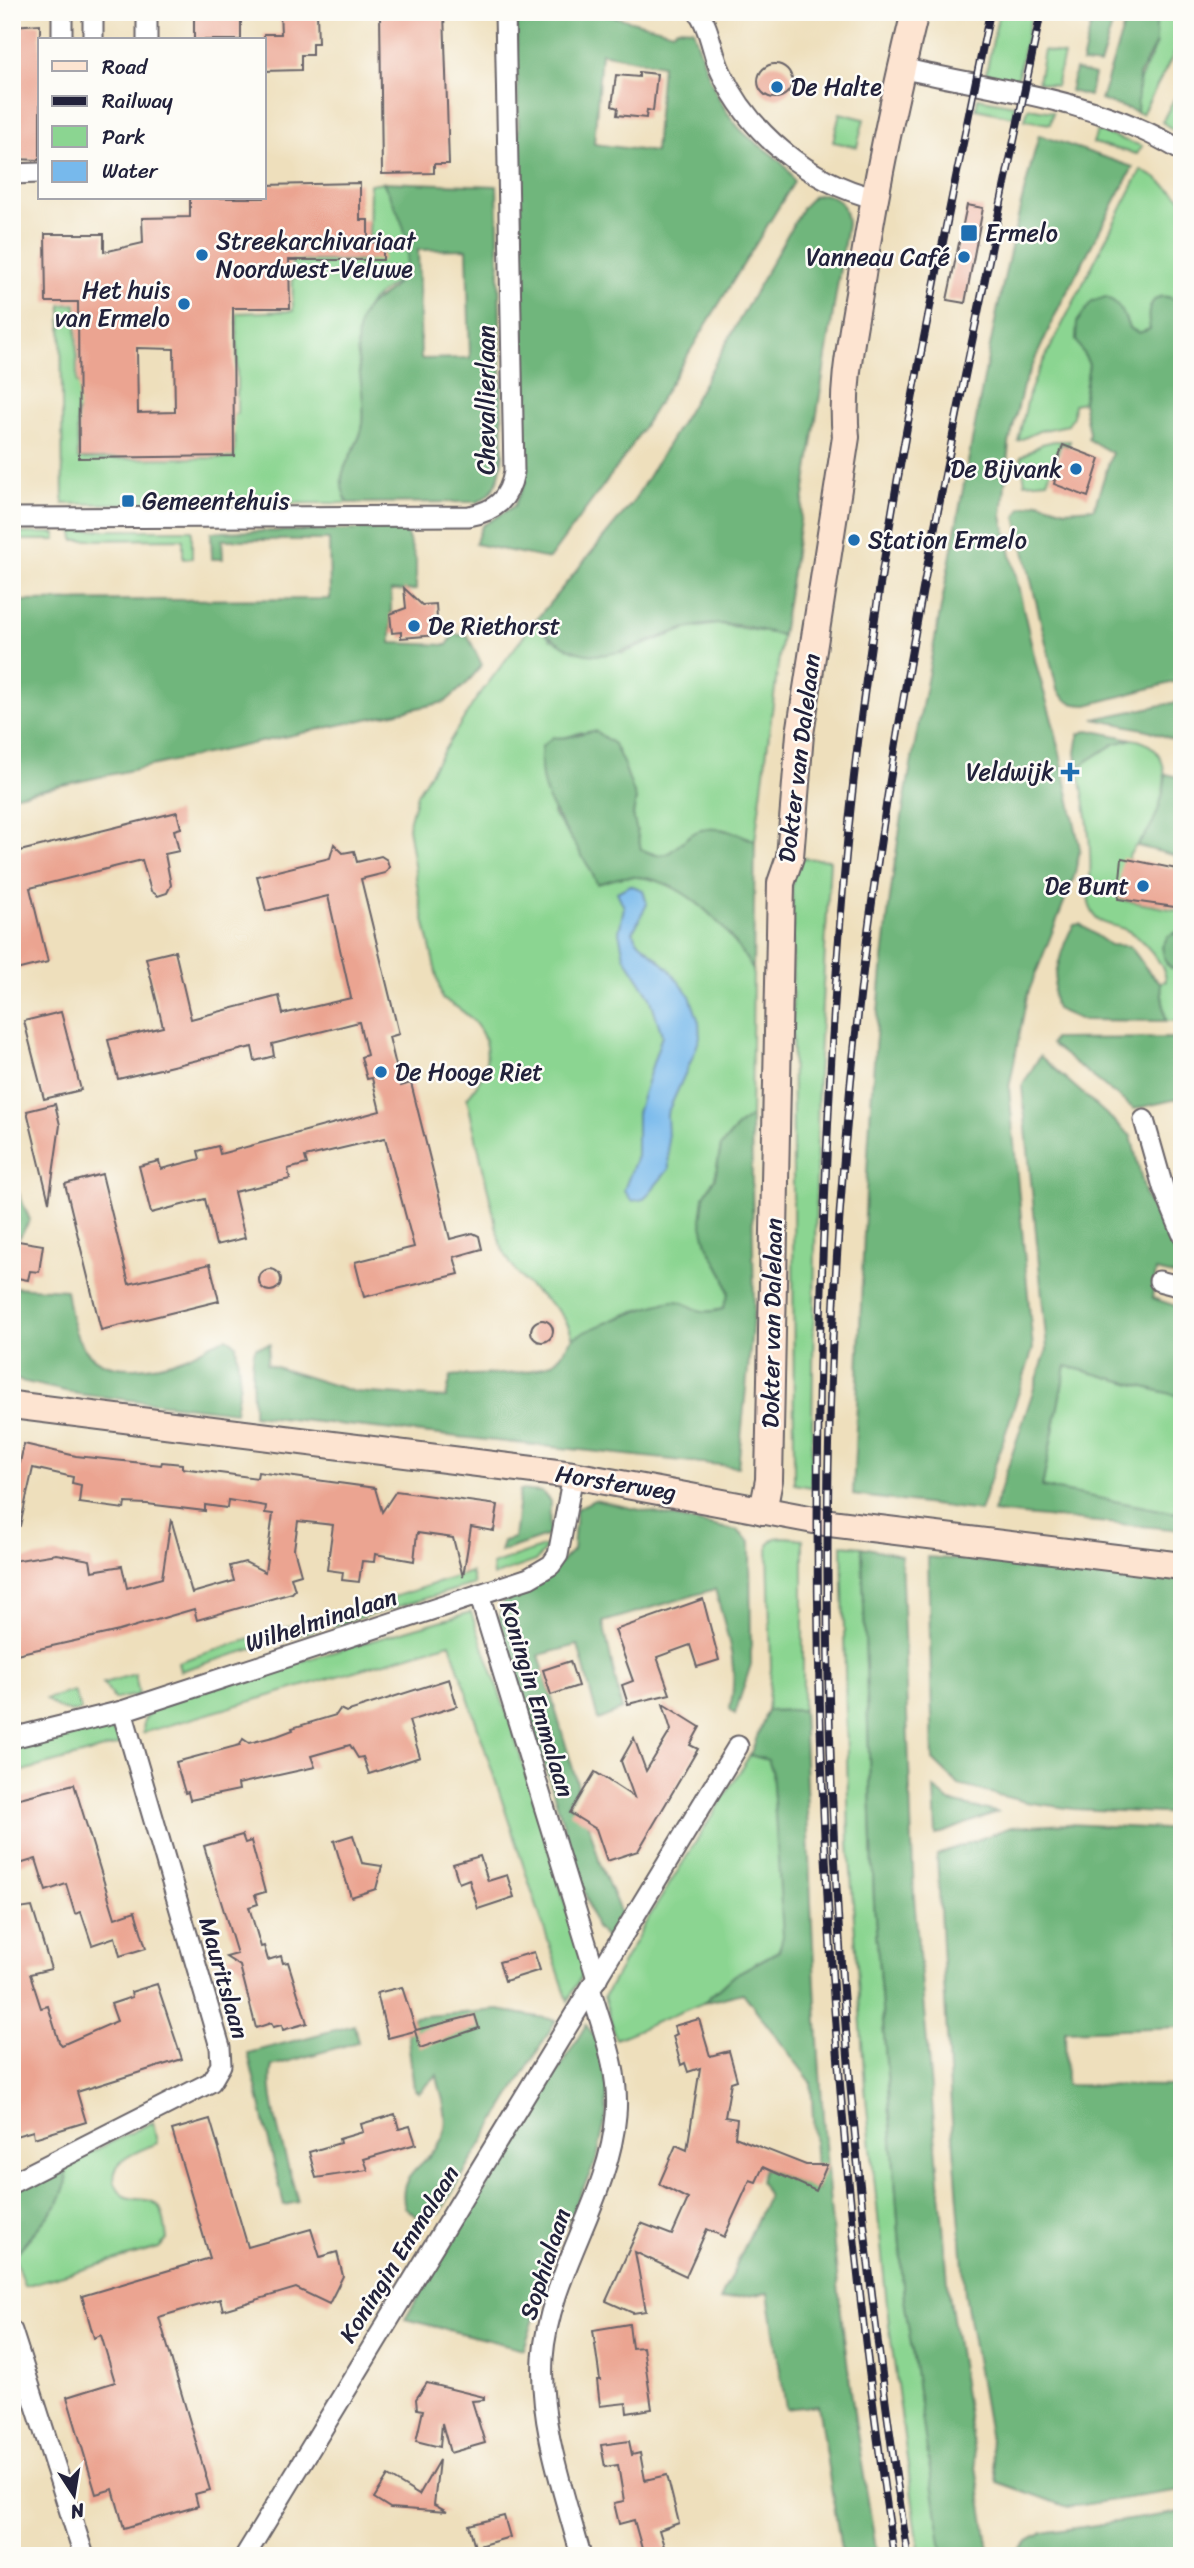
<svg xmlns="http://www.w3.org/2000/svg" width="1194" height="2568" font-family="Sriracha,sans-serif">
<style>
.green{fill:#8bd591;stroke:#567c66;stroke-width:2}
.forest{fill:#70b67b;stroke:#496c5b;stroke-width:2;fill-rule:evenodd}
.water{fill:#77b9ec;stroke:#4c6e94;stroke-width:2}
.building{fill:#eba491;fill-rule:evenodd}
.lines{fill:none;stroke-linecap:round;stroke-linejoin:round}
.street-casing{stroke:#696468;stroke-width:23}
.secondary-casing{stroke:#696468;stroke-width:30}
.street{stroke:#fff;stroke-width:19}
.secondary{stroke:#fde4d1;stroke-width:26}
.rail-casing{stroke:#22223b;stroke-width:8}
.rail{stroke:#fdfcf7;stroke-width:5;stroke-dasharray:16;stroke-linecap:butt}
.poi-dot{fill:#1f6fb2;stroke:#fdfcf7;stroke-width:2.5}
.labels{text-anchor:middle;dominant-baseline:central;stroke-width:5;stroke-linejoin:round;paint-order:stroke}
.poi-label{font-size:24px;fill:#22223b;stroke:#fdfcf7;text-anchor:start}
.street-label{font-size:24px;fill:#22223b;stroke:#fdfcf7}
</style>
<rect width="100%" height="100%" fill="#fdfcf7"/>
<filter id="ink" filterUnits="userSpaceOnUse"><feTurbulence type="fractalNoise" baseFrequency=".0143" numOctaves="2"/><feDisplacementMap in="SourceGraphic" scale="14" xChannelSelector="R" yChannelSelector="G"/><feConvolveMatrix kernelMatrix="1 2 1 2 8 2 1 2 1" color-interpolation-filters="sRGB"/></filter>
<filter id="wash" filterUnits="userSpaceOnUse"><feTurbulence type="fractalNoise" baseFrequency=".00686" numOctaves="4" result="noise"/><feDisplacementMap in="SourceGraphic" scale="28" xChannelSelector="R" yChannelSelector="G"/><feGaussianBlur stdDeviation="1.57" result="paint"/><feColorMatrix in="noise" values="0 0 0 0 0 0 0 0 0 0 0 0 0 0 0 0 0 1.4 0 .05"/><feComposite in="paint" operator="in"/></filter>
<g filter="url(#wash)">
<rect width="100%" height="100%" fill="#eedfbc"/>
<g class="green">
<path d="M999 12H1032L1017 80 986 73Z"/>
<path d="M1156 12H1182V39L1142 114 1137 112C1135 74 1144 77 1155 47 1158 36 1154 23 1156 12Z"/>
<path d="M1044 50 1064 55 1056 86 1038 82Z"/>
<path d="M1182 84V136L1162 122Z"/>
<path d="M978 98 1015 105 1013 117 976 109Z"/>
<path d="M1028 108 1053 112 1050 124 1025 120Z"/>
<path d="M840 113 864 119 857 147 833 142Z"/>
<path d="M1097 131 1142 146 1137 154 1093 143Z"/>
<path d="M1141 170 1156 178 1182 199V313L1178 301 1150 329 1139 333 1129 328 1122 311 1076 340 1089 364 1083 402 1074 404 1073 416 1068 425 1039 431 1018 441 1029 394 1037 374Z"/>
<path d="M383 182C395 205 412 235 408 262 404 284 380 289 369 304 348 332 367 389 363 424 359 454 329 470 348 503L63 504 61 305 76 304 77 383H93L92 411 77 412 78 459 234 458 235 435 223 434 222 414H237V313L293 311 292 249 300 250 301 261H369L370 184Z"/>
<path d="M1054 441H1070L1068 446 1061 444 1047 481 1025 483 1021 457 1042 444Z"/>
<path d="M73 530H192V558L183 559V539L74 540Z"/>
<rect x="12" y="533" width="44" height="7"/>
<path d="M535 621 551 639 623 653 686 629 719 624 782 635 755 841C741 834 725 827 708 829 678 833 679 868 640 849L633 815 636 799 623 763 581 732 562 739 553 814 589 863 597 883C606 881 615 878 624 877 680 872 727 926 753 970L751 1117 740 1124 721 1146 715 1178 704 1196 707 1245 723 1274 729 1294 723 1309C700 1316 683 1305 659 1306 635 1307 595 1328 573 1339 564 1305 545 1304 524 1281 513 1269 506 1258 500 1243L467 1098C502 1057 488 1021 442 999L419 897 408 827 417 794 474 702Z"/>
<path d="M1132 739C1177 746 1167 797 1152 827 1146 838 1132 846 1129 857 1125 871 1124 886 1121 900L1182 911V931C1163 933 1160 950 1167 965L1182 971V1021H1166L1160 982 1166 981C1166 965 1142 938 1128 931 1114 923 1100 928 1092 911 1086 901 1089 890 1090 879 1092 840 1086 806 1078 767L1114 744Z"/>
<path d="M801 858 830 860 818 1075 811 1487 794 1484 792 877Z"/>
<path d="M1066 1366 1182 1397V1488L1176 1513 1042 1488Z"/>
<path d="M785 1537 803 1539V1710L767 1711 771 1668 768 1545 775 1538Z"/>
<path d="M549 1545 536 1561 493 1576 492 1565Z"/>
<path d="M842 1545 862 1547 874 1903 904 2299 948 2556H920L889 2325 865 2088 849 1842Z"/>
<path d="M471 1572 474 1584 333 1626 334 1616Z"/>
<path d="M471 1612 513 1731 585 1969 568 2001 450 1643 143 1733 144 1720 157 1703Z"/>
<path d="M323 1616 322 1628 180 1671 178 1662Z"/>
<path d="M135 1674 139 1695 114 1699 103 1683Z"/>
<path d="M74 1691 81 1710C67 1715 57 1708 46 1699Z"/>
<path d="M99 1724 114 1732 125 1743 12 1774V1747Z"/>
<path d="M750 1755 768 1760 772 1770 784 1936 778 1951 734 1975 703 2003 616 2039 604 1997 646 1922Z"/>
<path d="M153 2122 157 2143C140 2151 109 2159 115 2183 117 2189 119 2193 125 2196 136 2202 152 2196 160 2208 165 2217 166 2230 167 2240L159 2248 24 2286 14 2256 58 2204 64 2165Z"/>
</g>
<g class="forest">
<path d="M516 12H597L673 32 677 28 693 29C704 63 715 102 740 129 756 147 786 157 794 182L628 452 549 559 475 544 482 526 514 506 526 481ZM601 53 662 65 655 152 594 144Z"/>
<path d="M1094 12H1116L1100 65 1082 63Z"/>
<path d="M1128 12H1156V43L1139 75 1137 112 1101 100Z"/>
<path d="M1075 70 1094 75 1089 96 1070 91Z"/>
<path d="M1039 135 1133 167 1059 307 1023 386 1009 444 1002 516 1036 664 1056 734 1080 849 1074 877 1027 996 1009 1088 1033 1349 980 1511 853 1495C862 1305 865 1113 887 923 900 806 926 690 947 575 975 428 999 280 1039 135Z"/>
<path d="M383 182 497 186 503 455C500 476 498 491 478 502L348 503C329 470 359 454 363 424 367 389 350 352 361 318 367 302 379 300 391 289 424 257 400 216 383 182ZM467 249 470 358 421 359 418 250Z"/>
<path d="M823 194C841 197 846 207 847 224L782 635C762 631 739 623 718 624 645 625 599 695 535 621L633 502 688 411 803 207 814 196Z"/>
<path d="M1106 297C1120 303 1124 315 1129 328L1139 333 1150 329C1145 307 1153 288 1178 301L1182 313V680L1087 705C1072 705 1065 702 1057 689L1016 517 1021 508 1039 502 1065 510 1094 508 1112 453 1088 439 1089 433 1083 402 1089 364 1076 340 1077 322 1092 301Z"/>
<path d="M405 529 416 560V590L391 591V643L447 645 454 634 468 636 482 665 466 684 445 702 12 796V601L330 599 329 540H222L223 559H212L211 532Z"/>
<path d="M1182 701V743L1148 730 1094 719Z"/>
<path d="M1089 730 1132 739 1114 744 1078 767 1076 753 1079 734Z"/>
<path d="M595 731 614 744 623 763 636 799 633 815 641 849C670 864 670 849 692 834 711 822 737 833 755 841L753 970C728 927 680 872 624 877 615 878 606 882 597 884 576 833 533 807 542 746L553 737C567 740 580 732 595 731Z"/>
<path d="M1166 774 1182 778V880L1174 878 1177 856 1137 846C1156 824 1162 803 1166 774Z"/>
<path d="M1080 924 1110 945 1129 946C1141 958 1146 973 1160 982L1166 1021 1081 1020 1056 1009C1048 991 1063 941 1074 925Z"/>
<path d="M1182 931V971L1171 968 1165 961 1162 947 1168 936Z"/>
<path d="M1182 1038V1098L1134 1109 1051 1044 1054 1039Z"/>
<path d="M1040 1056 1131 1136 1146 1197 1182 1268V1277L1156 1271 1152 1298 1182 1308V1397L1066 1366 1042 1487 1176 1513 1182 1488V1530L993 1512 1047 1349 1022 1086Z"/>
<path d="M751 1117 754 1310 738 1467 253 1415C254 1398 249 1358 256 1347L270 1344 266 1364 355 1392 446 1398 451 1376C482 1373 524 1378 552 1363 563 1357 564 1347 572 1339 581 1331 660 1302 673 1301 692 1300 693 1318 723 1309L729 1293 723 1274 707 1245 701 1221 704 1196 715 1178 721 1146 740 1124Z"/>
<path d="M12 1178 30 1220 19 1238 12 1236Z"/>
<path d="M12 1287 66 1290C73 1335 81 1370 135 1368 152 1367 167 1365 183 1358 199 1352 210 1342 227 1338L236 1344 240 1382 235 1412 78 1394 12 1379Z"/>
<path d="M520 1490 542 1492 550 1501 549 1535 500 1552 503 1541 514 1538Z"/>
<path d="M594 1500 738 1531 750 1542 751 1664 735 1714 730 1709C740 1665 726 1632 715 1589L603 1622 622 1710 598 1720 578 1645 539 1655 578 1786 568 1804 586 1815 601 1867 621 1914 606 1938 596 1928 499 1620 502 1604 509 1597 539 1584 573 1550 576 1509Z"/>
<path d="M862 1547 901 1555 914 1897 949 2293 990 2556H943L904 2299 874 1903Z"/>
<path d="M928 1557 1182 1580V1814L1074 1809 1026 1802 959 1785 933 1760Z"/>
<path d="M803 1710C812 1939 820 2171 852 2398 859 2451 869 2503 877 2556H842L818 2405 786 2409 768 2293 720 2300 768 2196 760 2181 764 2168 817 2190 811 2082 743 1993 703 2003 734 1975 779 1951 783 1936 772 1770 768 1760 750 1755 767 1711Z"/>
<path d="M934 1788 950 1802 997 1812 936 1835Z"/>
<path d="M1068 1824 1182 1830V2490L1068 2507 997 2482 965 2294 951 2108 937 1855 1011 1827ZM1180 2027 1179 2086 1066 2085 1065 2031Z"/>
<path d="M498 2010 556 2020 440 2213 416 2216 405 2207C394 2168 440 2162 445 2129 448 2112 440 2092 437 2075L419 2093 414 2089 407 2031 414 2017Z"/>
<path d="M354 2025 358 2042 272 2066C264 2094 290 2171 298 2202L284 2205 248 2053Z"/>
<path d="M586 2025 599 2042 607 2091 606 2116 597 2159 560 2237 524 2349 405 2319Z"/>
<path d="M64 2165 67 2182 58 2204 14 2256 12 2191Z"/>
<path d="M1182 2512V2556H1011L1028 2541 1043 2533Z"/>
</g>
<path class="water" d="M630 885 643 890 647 904 633 932 637 940 668 968 690 996 699 1022 700 1037 694 1054 667 1114 669 1169 644 1199 632 1201 624 1190 637 1156V1113L662 1035 650 997 624 956 619 932 624 907 617 892Z"/>
<g id="blocks">
<g class="building">
<rect x="194" y="12" width="47" height="28"/>
<path d="M280 12H317L318 43H312V55H301V70L264 71V34H281Z"/>
<path d="M380 12H444L449 164H434V173L382 174Z"/>
<path d="M40 24V160L14 159 12 26Z"/>
<circle cx="775" cy="81" r="17"/>
<path d="M639 72 657 74 653 111 647 110 646 118 617 115 618 108 612 106 616 75 639 77Z"/>
<path d="M360 183V220H368V242L383 243V260H289L290 308H233L234 456 79 458 78 302H46L45 234H104V252L143 243 142 218 190 217V198H264V185ZM137 348 174 349 175 412 138 413Z"/>
<path d="M967 205 983 208 965 303 947 300Z"/>
<path d="M1063 445 1100 459 1088 497 1054 484 1055 480 1051 479Z"/>
<path d="M404 588 422 605 436 604 438 635 401 638V632L392 633 390 614 406 608Z"/>
<path d="M177 812 181 828 174 830 179 851 165 854 171 885 167 893 158 896 151 891 142 860 30 888 48 962 12 971V845L19 844 20 851Z"/>
<path d="M334 844 343 853 354 851 357 862 381 856 387 860 389 867 385 873 361 879 399 1034 389 1037 401 1086 411 1083 450 1239 473 1233 479 1236 482 1249 454 1257 459 1274 364 1297 355 1262 414 1247 385 1138 305 1157 307 1164 288 1169 290 1179 234 1192 245 1238 216 1245 205 1199 151 1213 139 1166 159 1161 161 1169 200 1159 198 1151 218 1146 220 1154 380 1111 372 1078 367 1079 361 1057 367 1055 359 1022 272 1044 274 1056 255 1061 252 1047 118 1079 108 1040 163 1027 146 958 175 951 191 1019 279 996 283 1014 351 998 328 896 266 911 257 876 330 858Z"/>
<path d="M1122 858 1182 870V908L1118 899Z"/>
<path d="M61 1012 81 1090 44 1099 24 1021Z"/>
<path d="M55 1104 60 1125 49 1202 27 1111Z"/>
<path d="M102 1174 129 1284 210 1264 219 1301 101 1330 65 1184Z"/>
<path d="M12 1240 43 1245 39 1272 30 1271 28 1280 12 1277Z"/>
<circle cx="270" cy="1280" r="11"/>
<circle cx="542" cy="1331" r="11"/>
<path d="M24 1444 76 1456 161 1465 162 1462 182 1464V1468L257 1478 258 1472 375 1488 382 1512 396 1491 498 1505 494 1531 471 1527 463 1577 453 1538 417 1533 414 1561 375 1554 374 1562 362 1561 359 1582 342 1580 343 1572 327 1570 333 1525 298 1521 294 1549 301 1574 291 1577 295 1590 292 1593 197 1620 194 1609 119 1631 12 1655V1561L56 1554 90 1560 92 1571 122 1566 127 1588 162 1578 171 1519 192 1593 234 1581 230 1566 245 1562 265 1572 273 1514 265 1513 266 1506 228 1500 227 1508 205 1505V1511L147 1504 125 1503 124 1509 79 1503 81 1485 72 1483 73 1477 33 1468 20 1526 12 1525V1462L20 1463Z"/>
<path d="M703 1599 719 1660 697 1667 690 1645 657 1657 670 1694 628 1704 622 1685 633 1681 615 1630Z"/>
<path d="M570 1661 578 1686 551 1695 543 1670Z"/>
<path d="M449 1679 457 1706 409 1721 420 1757 369 1774 363 1757 358 1758 350 1745 311 1756 315 1767 238 1784 239 1790 190 1800 188 1792 185 1793 176 1762 240 1745 243 1739 249 1743 277 1736 293 1730 292 1728 336 1715 340 1709 346 1712Z"/>
<path d="M663 1704 700 1727 690 1745 698 1749 638 1851 607 1861 596 1829 570 1813 595 1772 634 1797 621 1761 634 1738 646 1771 671 1730Z"/>
<path d="M74 1784 115 1918 135 1911 146 1948 120 1956 115 1937 92 1945 81 1912 75 1914 66 1884 46 1891 36 1859 16 1865 12 1853V1821L17 1820 12 1800Z"/>
<path d="M242 1835 245 1843 251 1841 265 1892 255 1895 258 1904 249 1907 261 1947 264 1946 268 1960 281 1956 283 1963 288 1962 307 2023 283 2030 282 2025 273 2027 271 2023 256 2028 240 1966 226 1957 237 1954 204 1846Z"/>
<path d="M353 1835 362 1863 382 1866 376 1889 351 1897 334 1841Z"/>
<path d="M480 1856 488 1881 507 1875 514 1897 478 1909 469 1879 459 1883 453 1864Z"/>
<path d="M32 1907 51 1969 30 1974 41 2008 48 2006 59 2042 62 2045 117 2021 111 2004 132 1997 131 1992 157 1984 182 2059 77 2092 86 2122 34 2138 33 2131 12 2137V1910Z"/>
<path d="M534 1952 540 1970 505 1981 499 1962Z"/>
<path d="M402 1987 416 2030 475 2015 479 2028 420 2048 415 2031 388 2038 377 1993Z"/>
<path d="M699 2019 710 2056 729 2051 737 2080 731 2082 725 2117 737 2119 735 2137 806 2165H827L816 2191 763 2167 756 2182 750 2180 724 2237 707 2229 686 2276 635 2252 646 2311 633 2313 606 2301 641 2223 672 2235 688 2199 659 2184 676 2145 687 2150 700 2068 688 2072 685 2063 681 2065 673 2036 677 2034 674 2026Z"/>
<path d="M395 2114 399 2129 410 2126 416 2144 364 2159 368 2170 316 2178 309 2152 340 2143 339 2139 363 2132 361 2124Z"/>
<path d="M210 2119 248 2247 311 2229 320 2257 337 2252 343 2276 329 2304 296 2288 223 2310 220 2299 159 2317 210 2490 195 2494 198 2506 124 2528 113 2489 96 2494 67 2397 115 2382 101 2335 94 2338 82 2296 210 2258 172 2130Z"/>
<path d="M629 2324 632 2348 643 2347 652 2409 627 2413 626 2403 600 2406 597 2380H600L593 2330Z"/>
<path d="M427 2383 484 2397V2400L472 2401 485 2443 450 2453 442 2423 440 2447 416 2441 423 2410 417 2409 416 2399Z"/>
<path d="M629 2441 632 2455 640 2453 645 2480 667 2475 679 2523 659 2530 667 2556H644L634 2520 619 2524 614 2503 624 2501 618 2465 605 2467 601 2445Z"/>
<path d="M439 2460 434 2505 447 2512 390 2508 374 2498 388 2476 419 2495Z"/>
<path d="M504 2516 510 2537 475 2547 469 2525Z"/>
</g>
</g>
</g>
<g filter="url(#ink)">
<use href="#blocks" fill-opacity="0" stroke="#696468" stroke-width="2"/>
<g class="lines">
<defs>
<g id="street">
<path d="M62 12V40"/>
<path d="M93 12V40"/>
<path d="M147 12V40"/>
<path d="M698 12C710 27 712 54 721 72 749 133 809 182 874 198"/>
<path d="M901 68C995 90 1098 99 1182 151"/>
<path d="M12 174 40 173"/>
<path d="M12 518 469 516C496 511 509 499 514 472L505 12"/>
<path d="M1144 1120 1163 1187 1182 1233"/>
<path d="M1159 1281 1182 1287"/>
<path d="M479 1594 597 1979"/>
<path d="M12 1738 122 1711 529 1578 551 1565 558 1555 573 1475"/>
<path d="M12 2183 211 2082 221 2065 220 2047 122 1711"/>
<path d="M12 2331 84 2556"/>
<path d="M245 2556 738 1746"/>
<path d="M581 2556C564 2492 539 2425 543 2358 549 2273 609 2200 616 2115 620 2072 603 2031 591 1991"/>
</g>
<g id="secondary">
<path d="M12 1405 573 1475 830 1523 1182 1566"/>
<path d="M763 1511 769 1480 781 883 790 857 800 734 846 437C841 389 851 342 859 294 873 199 892 106 915 12"/>
</g>
</defs>
<use href="#street" class="street-casing"/>
<use href="#secondary" class="secondary-casing"/>
<use href="#street" class="street"/>
<use href="#secondary" class="secondary"/>
<defs>
<g id="rail">
<path d="M894 2556C828 2113 805 1668 824 1221 830 1059 839 895 859 734 889 491 941 251 990 12"/>
<path d="M908 2556C829 2051 800 1522 858 1014 896 676 972 344 1041 12"/>
</g>
</defs>
<use href="#rail" class="rail-casing"/>
<use href="#rail" class="rail"/>
</g>
</g>
<g class="poi-dot">
<circle cx="777" cy="87" r="7"/>
<rect x="960" y="224" width="18" height="18" rx="3.5"/>
<circle cx="202" cy="255" r="7"/>
<circle cx="964" cy="257" r="7"/>
<circle cx="184" cy="304" r="7"/>
<circle cx="1076" cy="469" r="7"/>
<rect x="121" y="494" width="14" height="14" rx="3.5"/>
<circle cx="854" cy="540" r="7"/>
<circle cx="414" cy="626" r="7"/>
<path d="M1066.5 761.5h7v7h7v7h-7v7h-7v-7h-7v-7h7z"/>
<circle cx="1143" cy="886" r="7"/>
<circle cx="381" cy="1072" r="7"/>
</g>
<g class="labels">
<g class="poi-label">
<text x="791" y="87">De Halte</text>
<text x="985" y="233">Ermelo</text>
<text x="216" y="241">Streekarchivariaat<tspan x="216" dy="28">Noordwest-Veluwe</tspan></text>
<text x="950" y="257" text-anchor="end">Vanneau Café</text>
<text x="170" y="290" text-anchor="end">Het huis<tspan x="170" dy="28">van Ermelo</tspan></text>
<text x="1062" y="469" text-anchor="end">De Bijvank</text>
<text x="142" y="501">Gemeentehuis</text>
<text x="868" y="540">Station Ermelo</text>
<text x="428" y="626">De Riethorst</text>
<text x="1054" y="772" text-anchor="end">Veldwijk</text>
<text x="1129" y="886" text-anchor="end">De Bunt</text>
<text x="395" y="1072">De Hooge Riet</text>
</g>
<g class="street-label">
<text transform="translate(486 400) rotate(-90)">Chevallierlaan</text>
<text transform="translate(799 758) rotate(-83)">Dokter van Dalelaan</text>
<text transform="translate(772 1323) rotate(-89)">Dokter van Dalelaan</text>
<text transform="translate(616 1483) rotate(9)">Horsterweg</text>
<text transform="translate(321 1620) rotate(-18)">Wilhelminalaan</text>
<text transform="translate(537 1699) rotate(73)">Koningin Emmalaan</text>
<text transform="translate(224 1978) rotate(74)">Mauritslaan</text>
<text transform="translate(399 2254) rotate(-58)">Koningin Emmalaan</text>
<text transform="translate(545 2264) rotate(-72)">Sophialaan</text>
</g>
</g>
<rect width="1194" height="2568" fill="none" stroke="#fdfcf7" stroke-width="42"/>
<rect x="38" y="38" width="228" height="161" fill="#fdfcf7" stroke="#a5a5ac" stroke-width="2"/>
<rect x="52" y="61" width="35" height="10" fill="#fde4d1" stroke="#a5a5ac" stroke-width="2"/>
<text x="102" y="74" font-size="21" fill="#22223b">Road</text>
<rect x="52" y="96" width="35" height="10" fill="#22223b" stroke="#a5a5ac" stroke-width="2"/>
<text x="102" y="108" font-size="21" fill="#22223b">Railway</text>
<rect x="52" y="126" width="35" height="21" fill="#8bd591" stroke="#a5a5ac" stroke-width="2"/>
<text x="102" y="144" font-size="21" fill="#22223b">Park</text>
<rect x="52" y="161" width="35" height="21" fill="#77b9ec" stroke="#a5a5ac" stroke-width="2"/>
<text x="102" y="178" font-size="21" fill="#22223b">Water</text>
<g transform="translate(74 2495) rotate(168)" stroke="#fdfcf7" stroke-width="5" paint-order="stroke">
<path d="M0-5L12 26L0 18L-12 26Z" fill="#22223b"/>
<text y="-10" font-size="19" font-weight="bold" text-anchor="middle" fill="#22223b">N</text>
</g>
</svg>
